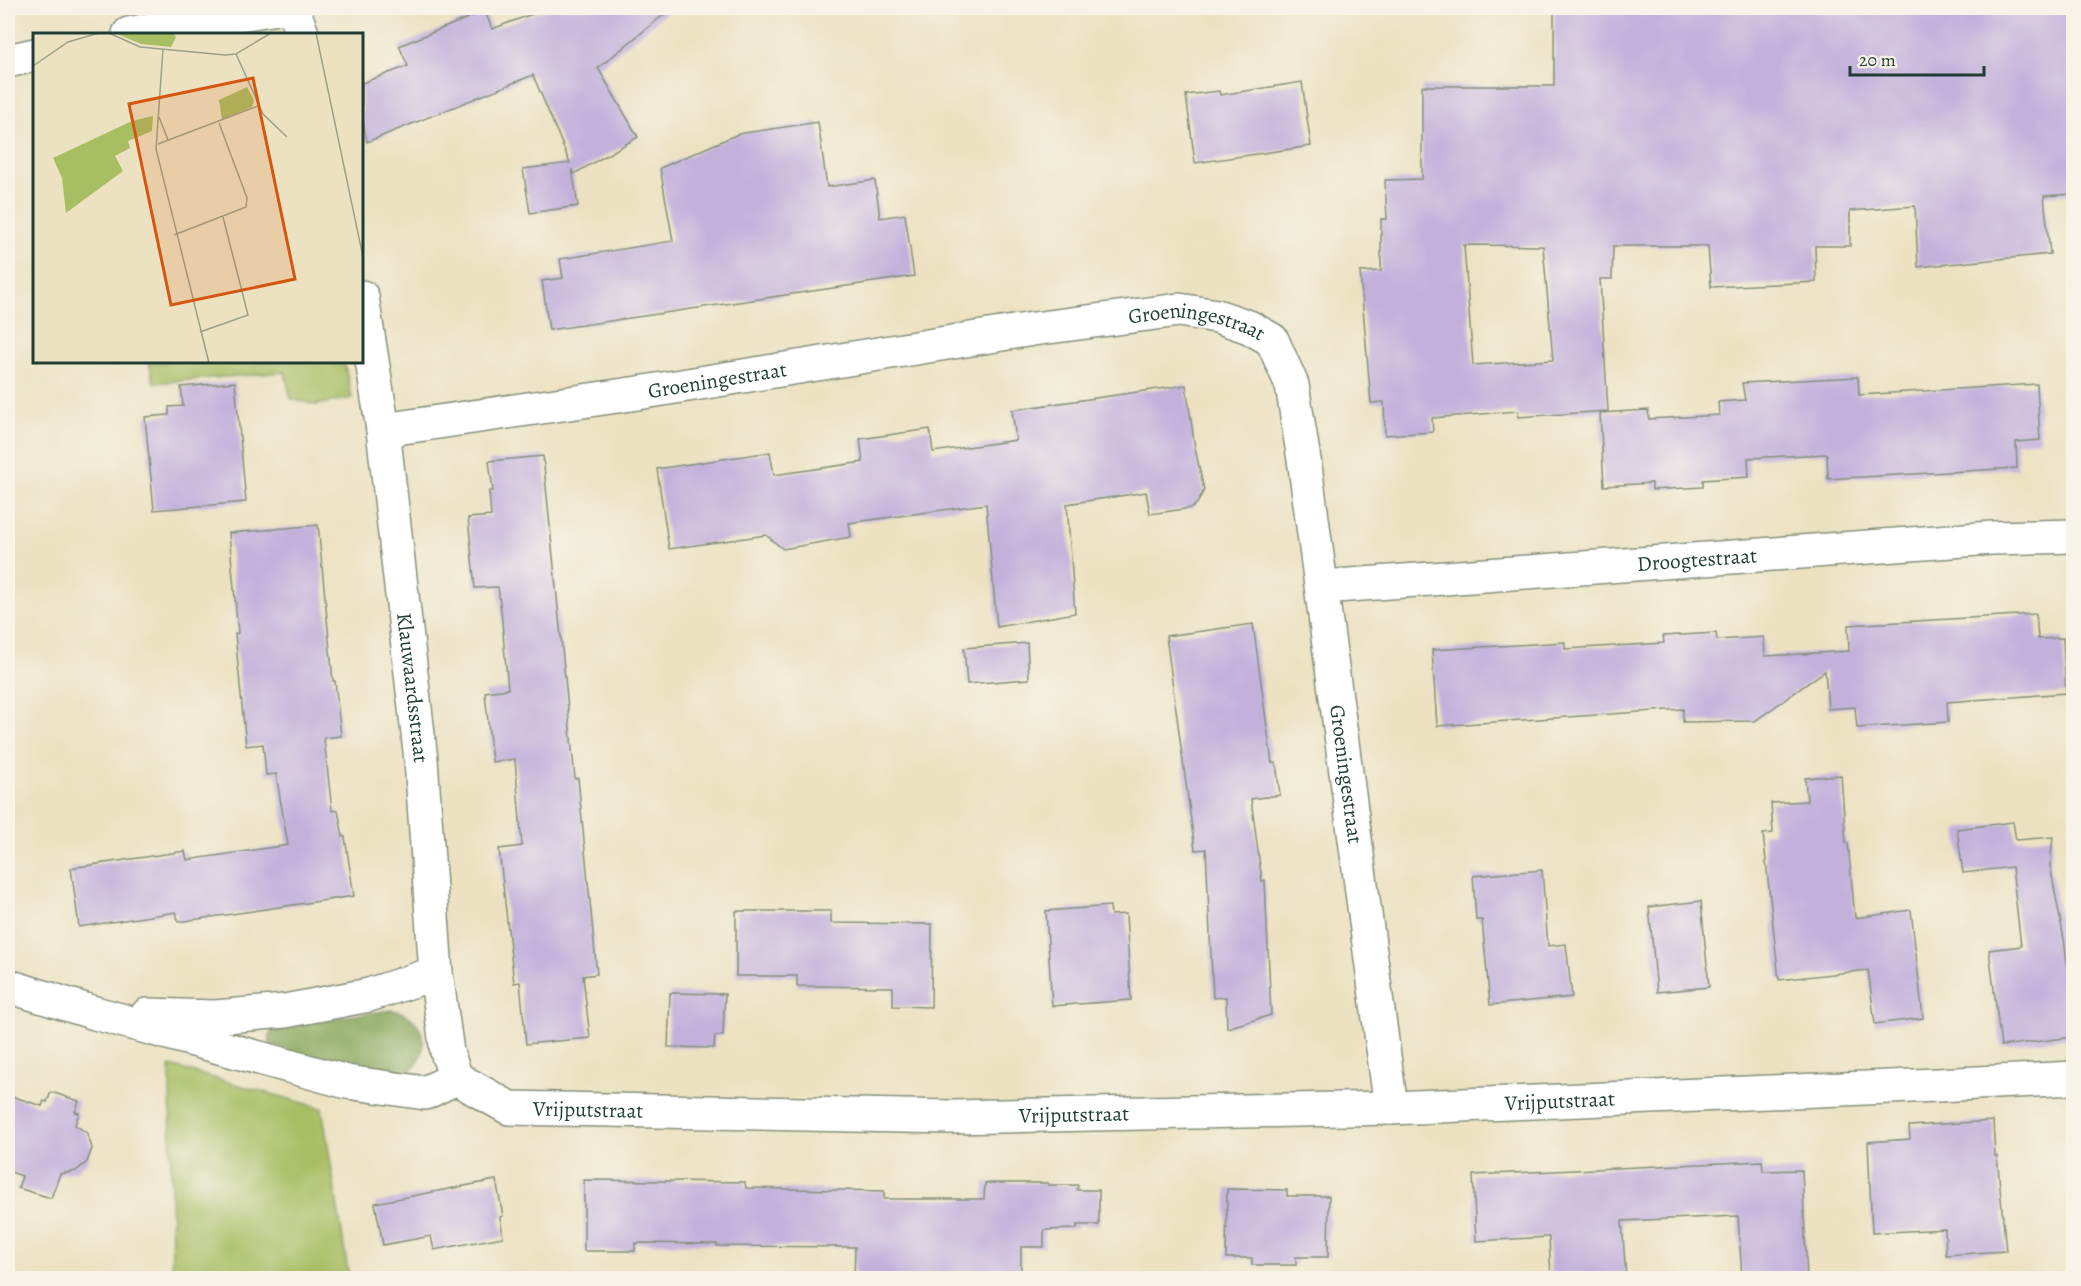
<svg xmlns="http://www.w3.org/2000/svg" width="2081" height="1286" font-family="Alegreya,serif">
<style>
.green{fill:#a8be63;stroke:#647e4c;stroke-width:1.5}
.forest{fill:#86a559;stroke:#527146;stroke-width:1.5}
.building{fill:#c3b1dc;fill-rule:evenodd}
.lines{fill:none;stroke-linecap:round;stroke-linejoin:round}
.street-casing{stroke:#86907b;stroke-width:36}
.street{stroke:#fff;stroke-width:33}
.labels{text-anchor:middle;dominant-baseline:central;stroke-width:4.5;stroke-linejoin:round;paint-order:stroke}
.street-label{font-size:21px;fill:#1f3d34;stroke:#f7f3e8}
.inset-road{fill:none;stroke:#9aa089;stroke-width:1.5}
.view{fill:#d45610;fill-opacity:0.15;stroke:#d45610;stroke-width:3}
.inset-edge{fill:none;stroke:#1f3d34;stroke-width:3}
</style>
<rect width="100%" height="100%" fill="#f7f3e8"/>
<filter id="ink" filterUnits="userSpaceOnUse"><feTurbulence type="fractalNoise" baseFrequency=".0167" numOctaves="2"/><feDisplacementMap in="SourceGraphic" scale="12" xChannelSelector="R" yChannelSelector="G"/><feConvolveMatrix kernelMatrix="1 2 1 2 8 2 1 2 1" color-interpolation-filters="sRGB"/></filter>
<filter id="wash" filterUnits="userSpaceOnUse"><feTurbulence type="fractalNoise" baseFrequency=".008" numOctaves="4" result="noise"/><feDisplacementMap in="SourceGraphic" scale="24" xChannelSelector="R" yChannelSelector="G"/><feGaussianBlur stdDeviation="1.35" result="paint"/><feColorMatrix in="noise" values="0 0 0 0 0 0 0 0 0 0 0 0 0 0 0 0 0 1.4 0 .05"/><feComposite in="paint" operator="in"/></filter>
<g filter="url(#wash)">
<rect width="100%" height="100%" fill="#ece2c2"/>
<g class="green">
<path d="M149 362H344L352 398 316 405 291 399 285 372 154 383Z"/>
<path d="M170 1066 322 1108 349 1278H172Z"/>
</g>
<path class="forest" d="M392 1010C432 1016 434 1067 396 1078L271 1046C267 1036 270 1029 280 1026Z"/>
<g id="blocks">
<g class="building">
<path d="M548 8H672L598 68 638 137 574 174 572 169 578 206 530 213 523 169 570 163 533 75 367 142 362 116V83L408 66 399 46 485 11 492 29Z"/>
<path d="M1554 8H2073V194L2044 196 2050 254 1918 267 1915 206 1850 211V246H1815L1816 282 1711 287 1708 246H1613L1612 279H1600L1608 411 1518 417V411L1432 418 1433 432 1385 435 1384 402 1371 403 1360 272 1381 271V219H1387L1385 180 1422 179V86H1554ZM1464 245 1543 246 1553 360 1473 365Z"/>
<path d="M1302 82 1311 146 1195 163 1186 95 1219 91 1220 95Z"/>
<path d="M818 122 827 187 875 180 880 218 905 214 914 276 549 330 542 281 563 278 560 259 673 241 660 168 738 134Z"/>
<path d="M1858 377 1859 395 2037 384 2040 440 2016 442 2017 468 1828 479 1827 454 1748 458 1749 477 1703 480V487L1652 490V483L1604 486 1600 413 1648 410 1649 419 1719 415 1718 402 1745 400 1742 383Z"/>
<path d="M235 382 246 502 154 510 145 417 169 415V407L183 406 181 387Z"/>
<path d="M1186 385 1195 448 1204 490 1198 502 1192 508 1150 514 1146 492 1067 504 1075 613 997 627 986 504 849 523 851 537 783 549 766 535 669 549 657 469 770 452 774 475 863 462 860 439 930 429 933 452 1016 440 1012 410Z"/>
<path d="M543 456 575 779 578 778 597 974 583 976 590 1038 526 1044 520 982 514 983 499 849 522 846 515 759 492 762 485 692 508 689 501 611 498 587 475 588 468 518 491 516 489 491H493L489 461Z"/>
<path d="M318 525 333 681H335L341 736 324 738 332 811 338 810 343 837H345L354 896 178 922 176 912 79 927 71 868 185 851 187 860 288 845 276 774 266 775 263 744 246 746 235 634 238 633 229 533Z"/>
<path d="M2036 614 2038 639 2063 638 2066 693 1947 702 1948 722 1857 728 1855 707 1828 709 1825 671 1755 721 1683 722V709L1437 726 1432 650 1565 642V649L1664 643 1663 636 1716 633 1717 640 1764 637 1765 656 1849 651 1848 625Z"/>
<path d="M1253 624 1272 763H1276L1280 795 1251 799 1262 881 1265 880 1271 1015 1227 1028 1226 997 1213 998 1206 849 1195 850 1166 636Z"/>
<path d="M1027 643 1029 679 967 684 964 648Z"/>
<path d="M1841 775 1846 843H1848L1855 918 1911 910 1923 1018 1875 1024 1868 970 1779 980 1763 834 1773 833 1771 803 1807 801 1805 778Z"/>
<path d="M2013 822 2016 840 2053 837 2050 866 2064 939 2069 977H2073V1037L2001 1046 1989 950 2021 946 2012 867 1963 873 1957 829Z"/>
<path d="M1542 870 1548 946 1566 944 1572 997 1490 1005 1482 920H1476L1473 876Z"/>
<path d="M1701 901 1709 987 1657 992 1649 907Z"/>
<path d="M1110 906 1111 915 1126 914 1131 1000 1052 1006 1046 911Z"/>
<path d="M736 911H831V923L932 924 931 1007 893 1006V987L797 986V976H736Z"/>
<path d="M670 993 725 994 723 1036H715L714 1048 668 1047Z"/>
<path d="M51 1092 79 1101 75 1112 79 1113 75 1125 87 1133 92 1148 87 1162 76 1171 60 1174 51 1198 18 1188 22 1176 8 1171V1095L42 1106 44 1101 47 1102Z"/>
<path d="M1993 1121 1995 1156H1997L2006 1251 1946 1255 1945 1229 1872 1233 1868 1142 1910 1139 1909 1126Z"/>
<path d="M1762 1161 1763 1171 1802 1170 1807 1278H1742L1738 1216 1622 1221 1626 1278H1551L1549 1237 1476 1241 1473 1175Z"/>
<path d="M496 1180 503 1216 500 1217 503 1237 434 1250 431 1236 383 1245 375 1203Z"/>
<path d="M584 1180 745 1182 746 1188 884 1191V1199H984L985 1183H1048V1185H1078L1077 1190H1099V1225H1077V1229L1044 1230V1247H1021V1278H854L855 1247 717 1246V1244L635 1243V1251H584Z"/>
<path d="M1227 1189 1287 1190V1196H1329L1328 1257H1296V1265H1252V1258H1226Z"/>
</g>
</g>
</g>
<g filter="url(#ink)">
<use href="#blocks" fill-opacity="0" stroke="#86907b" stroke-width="1.5"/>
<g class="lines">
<defs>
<g id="street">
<path d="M293 8 302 34"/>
<path d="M129 34 188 22 278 8"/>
<path d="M8 61 34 55"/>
<path id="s1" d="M362 297 383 430 421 760 436 973 447 1052 456 1078"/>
<path id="s2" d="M383 430 638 393 1033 329 1179 310 1217 316 1249 327 1272 340 1292 385 1305 466 1391 1108"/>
<path id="s3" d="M1322 587 1992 538 2074 536"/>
<path d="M8 986 95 1013 347 1082 425 1093 456 1078"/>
<path d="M147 1015 215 1017 285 1011 369 995 436 973"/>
<path id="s4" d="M456 1078 509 1108 952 1117 1391 1108 1937 1085 2074 1078"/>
</g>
</defs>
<use href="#street" class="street-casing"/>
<use href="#street" class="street"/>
</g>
</g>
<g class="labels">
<g class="street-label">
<text stroke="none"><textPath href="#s2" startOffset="824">Groeningestraat</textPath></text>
<text stroke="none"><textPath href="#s2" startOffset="338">Groeningestraat</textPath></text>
<text stroke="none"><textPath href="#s3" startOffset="376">Droogtestraat</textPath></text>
<text stroke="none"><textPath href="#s1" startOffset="394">Klauwaardsstraat</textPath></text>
<text stroke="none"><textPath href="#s2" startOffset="1346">Groeningestraat</textPath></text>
<text stroke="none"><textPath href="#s4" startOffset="1112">Vrijputstraat</textPath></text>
<text stroke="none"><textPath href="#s4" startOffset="140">Vrijputstraat</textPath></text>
<text stroke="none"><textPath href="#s4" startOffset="626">Vrijputstraat</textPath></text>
</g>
</g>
<g transform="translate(33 33)">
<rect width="330" height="330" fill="#ece2c2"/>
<path d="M82 0H140L143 4 138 14 108 11ZM214 54 221 67 219 74 189 87 186 67ZM120 83 119 98 95 108 97 115 82 123 90 138 33 180 29 145 20 125 99 88Z" fill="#a8be63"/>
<path class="inset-road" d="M76 0 107 14 192 22 203 21 238 0M283 0 330 224M130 16 123 116 176 330M203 21 230 81 254 104M0 33 35 9 66 0M126 84 135 107M125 111 225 73M141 202 213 174 214 165 186 90M167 299 215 282 190 184"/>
<path class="view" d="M220 45 262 246 138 272 96 71Z"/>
<rect width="330" height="330" class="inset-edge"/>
</g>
<rect width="2081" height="1286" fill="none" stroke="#f7f3e8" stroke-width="30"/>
<path d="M1850 66v9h134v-9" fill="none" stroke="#1f3d34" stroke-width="3"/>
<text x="1859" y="66" font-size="18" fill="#1f3d34" stroke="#f7f3e8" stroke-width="4.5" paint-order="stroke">20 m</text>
</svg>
